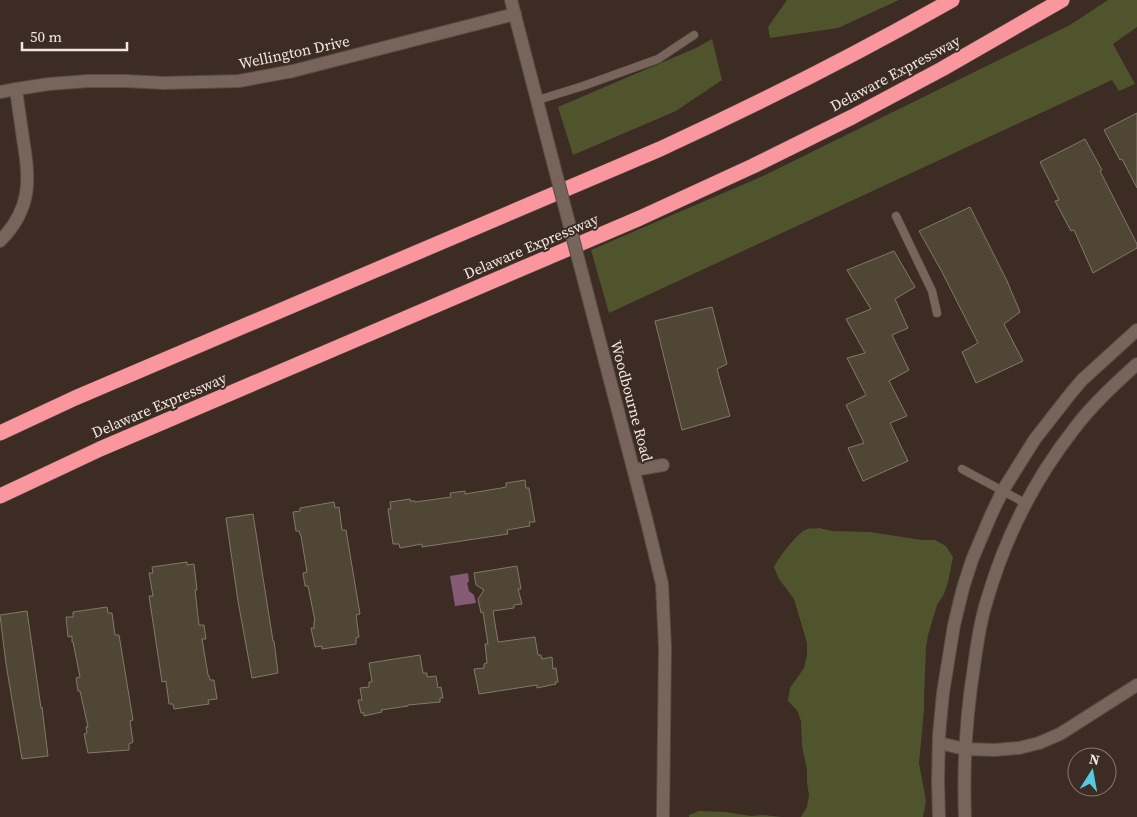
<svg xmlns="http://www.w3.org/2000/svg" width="1137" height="817" font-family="'Source Serif 4',serif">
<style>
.green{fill:#50542d}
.water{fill:#845a75}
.building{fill:#4f4636;stroke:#837969}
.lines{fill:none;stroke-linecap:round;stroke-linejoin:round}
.service-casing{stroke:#594c44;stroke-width:9}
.minor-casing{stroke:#594c44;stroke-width:14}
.secondary-casing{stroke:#594c44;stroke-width:14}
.motorway-casing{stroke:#594c44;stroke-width:16}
.service{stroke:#77645b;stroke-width:8}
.minor{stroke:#77645b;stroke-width:12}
.secondary{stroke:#77645b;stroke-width:12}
.motorway{stroke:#fa969e;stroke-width:15}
.secondary-bridge-casing{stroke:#594c44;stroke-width:14;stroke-linecap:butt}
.secondary-bridge{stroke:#77645b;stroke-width:12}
.labels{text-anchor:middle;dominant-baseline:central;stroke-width:4;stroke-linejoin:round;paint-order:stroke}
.street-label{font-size:15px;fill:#f1e7e1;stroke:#3c2c24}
</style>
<rect width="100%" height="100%" fill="#3c2c24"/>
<g class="green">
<path d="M787 0H899L838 28 770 38 768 27Z"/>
<path d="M1108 0H1137V27L1113 44 1135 84 1119 91 1112 80 609 313 591 250 763 176 1070 25Z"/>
<path d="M712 39 722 80 676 111 573 155 558 107 696 48Z"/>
<path d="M819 528 832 531 870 532 922 540H935L946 546 953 557 948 582 944 594 937 605 928 635 926 647 924 697V710L919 763 926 801 923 817H801L807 807 809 795 807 783V770L802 746 801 721 797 710 788 701 790 688 804 668 807 655V643L794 599 779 579 774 567C779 557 797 533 807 529 810 528 816 529 819 528Z"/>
<path d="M699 811 725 812 751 816 763 815 782 817H689V815Z"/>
</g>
<path class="water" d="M468 573 469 582 467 583 469 591 474 595 476 603 455 606 450 576Z"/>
<g class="building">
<path d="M1137 113V188L1122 159 1120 160 1104 130Z"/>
<path d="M1085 139 1102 170 1100 171 1137 244V248L1093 273 1074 230 1071 231 1055 201 1059 200 1040 162Z"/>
<path d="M970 207 1007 281 1020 312 1004 324 1023 361 976 383 962 352 978 343 942 272 919 231Z"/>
<path d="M894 251 915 287 895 299 908 328 892 335 909 370 889 381 907 416 890 423 908 461 863 481 848 448 864 443 846 405 866 395 847 358 865 353 846 319 871 309 847 270Z"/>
<path d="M712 307 727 364 717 369 730 416 682 430 655 321Z"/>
<path d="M525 480 526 488H529L535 522H529L530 526 507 530 508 534 422 547V544L400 548 399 544H393L388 509H391L390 502 410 499V501H415V502L451 497 450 493 465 491V494L501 488 506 487V483Z"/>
<path d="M334 502 335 508 339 507 342 530H346L360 614 356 615 359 637 356 638V644L322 649V646L315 647 311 628H314V621H315L308 586H305L303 573 307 572 301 536 299 531H296L293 512 300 511V508Z"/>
<path d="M253 514 273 641H274L278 673 252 678 238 601 226 518Z"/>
<path d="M187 562V565L194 564 197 590H195L199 625H204L206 639H202L208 675 209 676 210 680H214L217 699 208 700 209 704 174 709 173 704H169L166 681 162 682 149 596H153L149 573H153L152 567Z"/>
<path d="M517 566 521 589H518L522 604 514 605V608L493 611 498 642 535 637 538 655H541L542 659 552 657 553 669 556 668 558 682H555L556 684 537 688V685L479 694 474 669 484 668V664L487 663 485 644H488L483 612 481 613 478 599 484 590 476 585 474 573Z"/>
<path d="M107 607 108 613H112L115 635H119L133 720 130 721 133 742 129 744V750L88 753 84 734 87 733 86 727H88L80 691H78L76 678 80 677 73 642H72V636L68 637 66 617H73V612Z"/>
<path d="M27 611 41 708 42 707 48 756 22 759 6 664 0 615Z"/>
<path d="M420 655 423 673H427V677L436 676 438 688 441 687 443 698H440V702L408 705V706L381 710 382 712 364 716V713H361L358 700H362L360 688 369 687V682H372L369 663Z"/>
</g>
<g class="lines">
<defs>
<g id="service">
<path d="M538 100 583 86 658 59 694 35"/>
<path d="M896 216 932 291 937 313"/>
<path d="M962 469 1025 503"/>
</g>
<g id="minor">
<path d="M16 89 49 84 88 81H126L164 83 239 81 293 71 515 14"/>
<path d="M0 92 16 89C18 106 21 123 23 139 26 157 29 176 26 194 23 211 13 228 0 241"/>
<path d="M634 470 663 465"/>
<path d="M939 743 965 749 994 750 1019 748 1039 743 1060 734 1137 685"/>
<path d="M939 817 938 782 939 735 943 693 954 625 963 588 972 560 991 515 1003 490 1035 439 1071 393 1082 380 1137 330"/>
<path d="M965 817C963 766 966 717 974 666 977 644 980 621 987 600 1005 538 1034 480 1074 429 1092 405 1115 384 1137 364"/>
</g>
<g id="secondary">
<path d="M511 0 553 162"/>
<path d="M583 277 646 518 662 584 665 648 663 817"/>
</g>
<g id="motorway">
<path d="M0 433 75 398 660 149C760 103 857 54 952 0"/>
<path d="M0 496 100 449 640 218 753 166 852 117 942 69 1062 0"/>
</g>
</defs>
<use href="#service" class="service-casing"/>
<use href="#minor" class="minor-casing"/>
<use href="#secondary" class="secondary-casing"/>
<use href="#motorway" class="motorway-casing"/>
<use href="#service" class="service"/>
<use href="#minor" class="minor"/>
<use href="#secondary" class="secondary"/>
<use href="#motorway" class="motorway"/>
<defs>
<path id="secondary-bridge" d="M553 162 583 277"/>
</defs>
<use href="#secondary-bridge" class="secondary-bridge-casing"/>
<use href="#secondary-bridge" class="secondary-bridge"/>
</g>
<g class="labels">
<g class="street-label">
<text transform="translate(294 52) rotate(-12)">Wellington Drive</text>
<text transform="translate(895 73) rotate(-28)">Delaware Expressway</text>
<text transform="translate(531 246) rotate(-23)">Delaware Expressway</text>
<text transform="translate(632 401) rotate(75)">Woodbourne Road</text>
<text transform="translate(159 405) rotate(-23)">Delaware Expressway</text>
</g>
</g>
<g transform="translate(1092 772) rotate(11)"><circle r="24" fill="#3c2c24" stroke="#847770"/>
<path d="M0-4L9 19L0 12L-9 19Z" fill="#57c9e2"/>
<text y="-8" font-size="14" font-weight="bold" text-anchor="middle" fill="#f1e7e1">N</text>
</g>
<path d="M22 42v8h105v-8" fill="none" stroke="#f1e7e1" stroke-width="2.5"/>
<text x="30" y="42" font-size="15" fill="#f1e7e1" stroke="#3c2c24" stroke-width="4" paint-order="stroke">50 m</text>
</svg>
